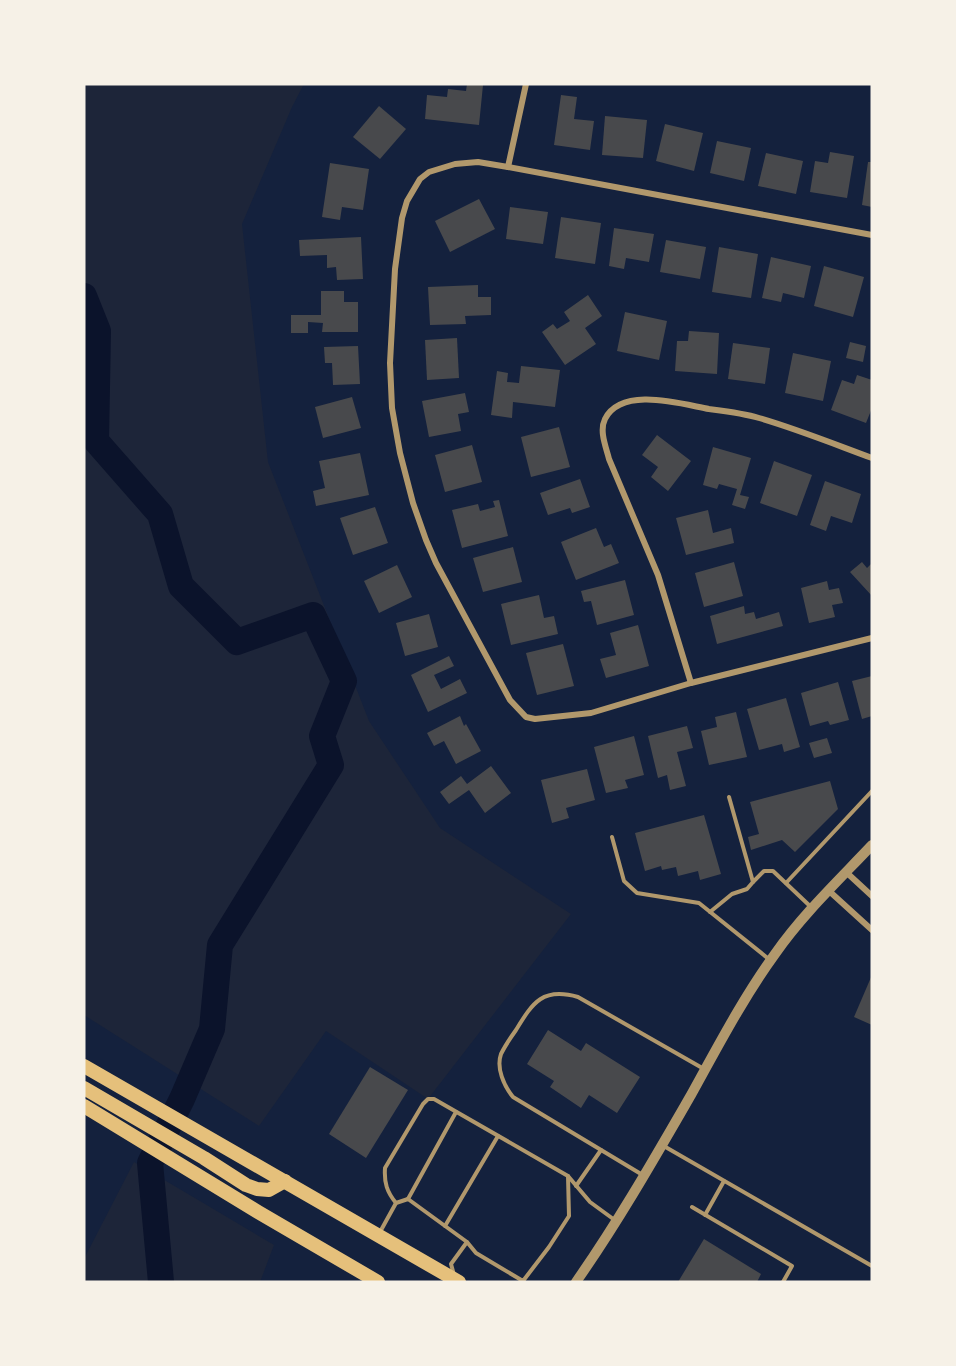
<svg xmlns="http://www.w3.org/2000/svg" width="956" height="1366" font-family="'Nunito Sans',sans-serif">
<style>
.green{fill:#1d2539}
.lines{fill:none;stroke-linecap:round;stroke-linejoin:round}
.river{stroke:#0b132b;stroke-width:26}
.building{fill:#48494c}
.service{stroke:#b1986c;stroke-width:4}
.minor{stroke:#b1986c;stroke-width:6}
.tertiary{stroke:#b1986c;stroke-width:10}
.primary{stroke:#e5c07b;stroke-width:14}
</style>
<rect width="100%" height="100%" fill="#14213d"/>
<g class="green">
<path d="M84 84H304L292 107 242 224 268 462 369 721 440 828 571 914 428 1099 326 1031 259 1126 84 1015Z"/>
<path d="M134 1162 274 1245 260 1282H84V1259Z"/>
</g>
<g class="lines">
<path class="river" d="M84 296 98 331 96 441 160 514 181 586 237 642 313 615 344 681 322 736 331 765 220 945 212 1029 182 1099 150 1163 161 1282"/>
</g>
<g class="building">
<path d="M467 84 483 85 479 125 425 119 427 95 447 97 448 89 466 91Z"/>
<path d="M561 95 577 97 574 119 594 121 590 150 554 145Z"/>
<path d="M379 106 406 129 380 159 353 137Z"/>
<path d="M605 116 647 120 643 158 602 155Z"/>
<path d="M665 124 703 133 694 171 656 161Z"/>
<path d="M717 141 751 148 744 181 710 173Z"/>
<path d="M830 152 854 156 847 198 810 192 815 161 828 163Z"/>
<path d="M766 153 803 161 796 194 758 186Z"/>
<path d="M868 162H872V207L862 205Z"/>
<path d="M330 163 369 169 363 210 342 207 340 220 322 217Z"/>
<path d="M479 199 495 229 450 252 435 221Z"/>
<path d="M510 207 548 212 543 244 506 239Z"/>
<path d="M561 217 601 223 595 264 555 258Z"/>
<path d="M614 228 654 234 649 262 626 258 624 269 609 266Z"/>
<path d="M361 237 363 279 337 280 336 267 327 268V255L300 256 299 240Z"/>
<path d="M666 240 706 247 700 279 660 272Z"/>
<path d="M719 247 758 254 751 298 712 292Z"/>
<path d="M771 257 811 266 804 298 783 293 781 302 762 298Z"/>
<path d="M824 266 864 277 853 317 814 306Z"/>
<path d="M478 285V297H491V315L465 316 466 324 430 325 428 287Z"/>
<path d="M321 291H344V302H358V332H322L323 323 308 322V333H291V315H321Z"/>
<path d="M588 295 602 316 585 328 596 344 565 365 542 332 553 324 557 329 570 321 564 312Z"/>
<path d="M625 312 667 321 659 360 617 351Z"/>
<path d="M689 331 719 333 717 374 675 371 677 341H688Z"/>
<path d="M457 338 459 378 427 380 425 340Z"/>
<path d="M850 342 866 346 863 362 846 358Z"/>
<path d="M733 343 770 348 765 384 728 379Z"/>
<path d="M358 346 360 384 333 385 332 363H325L324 347Z"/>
<path d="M793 353 831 361 823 401 785 393Z"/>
<path d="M521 366 560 370 555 407 513 402 512 418 491 415 497 371 508 373 507 382 519 383Z"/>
<path d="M857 375 872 380V408L866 423 831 410 842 380 854 384Z"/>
<path d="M465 393 469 412 458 414 461 431 429 437 422 401Z"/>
<path d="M352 397 361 428 323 438 315 407Z"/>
<path d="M559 427 570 467 531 477 521 437Z"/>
<path d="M657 435 691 461 668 491 651 477 658 467 642 455Z"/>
<path d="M472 445 482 482 445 492 435 455Z"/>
<path d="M713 447 751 458 740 495 749 497 745 509 732 505 737 489 719 484 717 489 703 485Z"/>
<path d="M360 453 369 495 316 506 313 491 325 488 319 461Z"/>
<path d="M774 461 812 475 797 516 760 503Z"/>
<path d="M580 479 590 507 572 513 570 508 548 515 540 493Z"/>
<path d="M825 481 861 494 852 523 831 516 826 531 810 525Z"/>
<path d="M499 500 508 536 462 548 452 510 478 504 480 511 495 507 493 501Z"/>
<path d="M375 507 388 543 353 555 340 518Z"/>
<path d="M708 510 713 533 731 528 734 543 686 555 676 518Z"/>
<path d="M596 528 604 547 611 544 619 563 576 580 561 542Z"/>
<path d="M513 547 522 582 483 592 473 558Z"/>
<path d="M734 562 743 596 704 607 695 573Z"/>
<path d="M862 562 867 568 872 563V596L850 572Z"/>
<path d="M397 565 412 597 379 613 364 581Z"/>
<path d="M625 580 634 615 597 625 591 601 584 602 581 591Z"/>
<path d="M827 581 829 590 839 588 843 603 832 605 835 617 809 623 801 588Z"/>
<path d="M539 595 544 618 554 616 558 634 511 645 501 604Z"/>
<path d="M744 606 745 614 754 612 756 619 779 612 783 626 717 644 710 616Z"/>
<path d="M429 614 438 647 405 656 396 623Z"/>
<path d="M638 625 649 666 606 678 600 659 616 655 610 633Z"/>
<path d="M563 644 574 686 537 695 526 653Z"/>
<path d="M449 656 454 666 434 675 441 689 460 679 467 693 428 712 411 675Z"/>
<path d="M872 676V716L862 719 852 681Z"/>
<path d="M838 682 849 720 830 725 828 721 810 726 801 693Z"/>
<path d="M786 698 800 747 784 752 782 744 759 750 747 709Z"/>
<path d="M736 712 747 757 709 765 701 731 717 727 715 717Z"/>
<path d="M460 716 464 726 466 724 481 751 456 764 444 741 434 746 427 733Z"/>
<path d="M687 726 693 748 677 752 686 786 670 790 667 775 658 778 648 736Z"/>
<path d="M634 736 644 775 625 780 628 788 606 793 594 747Z"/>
<path d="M827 738 832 753 814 758 809 743Z"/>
<path d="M491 766 511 793 485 813 469 790 449 804 440 792 461 776 467 784Z"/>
<path d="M587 769 595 800 566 808 569 818 552 823 541 780Z"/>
<path d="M830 781 838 809 795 852 782 840 751 850 748 837 759 834 750 802Z"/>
<path d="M704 815 721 874 700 880 698 871 678 876 676 867 662 870 661 866 645 871 635 833Z"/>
<path d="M872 975V1025L854 1017Z"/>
<path d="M548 1030 581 1051 586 1043 640 1077 617 1113 589 1095 581 1108 550 1087 554 1081 527 1064Z"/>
<path d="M370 1067 408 1090 366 1158 329 1134Z"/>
<path d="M704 1239 761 1274 757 1282H678Z"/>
</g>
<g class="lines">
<g class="service">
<path d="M729 797 753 882"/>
<path d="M612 837 624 881 637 893 699 903 770 960"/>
<path d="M786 883 872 791"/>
<path d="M710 912 732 894 747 889 753 882 764 871H773L811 907"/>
<path d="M662 1145 872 1266"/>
<path d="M641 1174 513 1097C504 1086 496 1068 501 1054 505 1046 511 1037 516 1030 533 1002 543 987 578 997L704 1069"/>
<path d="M576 1186 601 1150"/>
<path d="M408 1199 456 1112"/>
<path d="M396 1203C387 1192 384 1183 385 1168L423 1104 428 1099H434L568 1176 590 1202 616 1221"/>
<path d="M692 1207 792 1266 783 1282"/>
<path d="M705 1215 724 1181"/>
<path d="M445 1226 498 1136"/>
<path d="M380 1232 396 1203 408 1199 467 1242 476 1253 523 1281 549 1247 569 1216 568 1176"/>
<path d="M454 1275 451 1264 467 1242"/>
</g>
<g class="minor">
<path d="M508 167 526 84"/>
<path d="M872 235 508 167 478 162 455 164 429 172 420 179 407 201 402 218 395 269 390 363 392 408 400 453 413 503 426 540 436 563 510 700 526 717 535 719 591 713 691 683 872 638"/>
<path d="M691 683 658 575 609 459C606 447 599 431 605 419 622 386 681 404 709 409 725 411 743 413 759 418 797 429 834 444 872 458"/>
<path d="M846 872 872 896"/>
<path d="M828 890 872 930"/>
</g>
<path class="tertiary" d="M576 1282C618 1222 654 1159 691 1095 717 1048 743 998 775 954 803 914 839 880 872 845"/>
<g class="primary">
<path d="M84 1066 459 1282"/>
<path d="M84 1088 204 1158 246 1185 257 1189 269 1190 285 1181"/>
<path d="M84 1106 258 1212 378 1282"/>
</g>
</g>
<rect width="956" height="1366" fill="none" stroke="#f6f1e7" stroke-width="171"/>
</svg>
